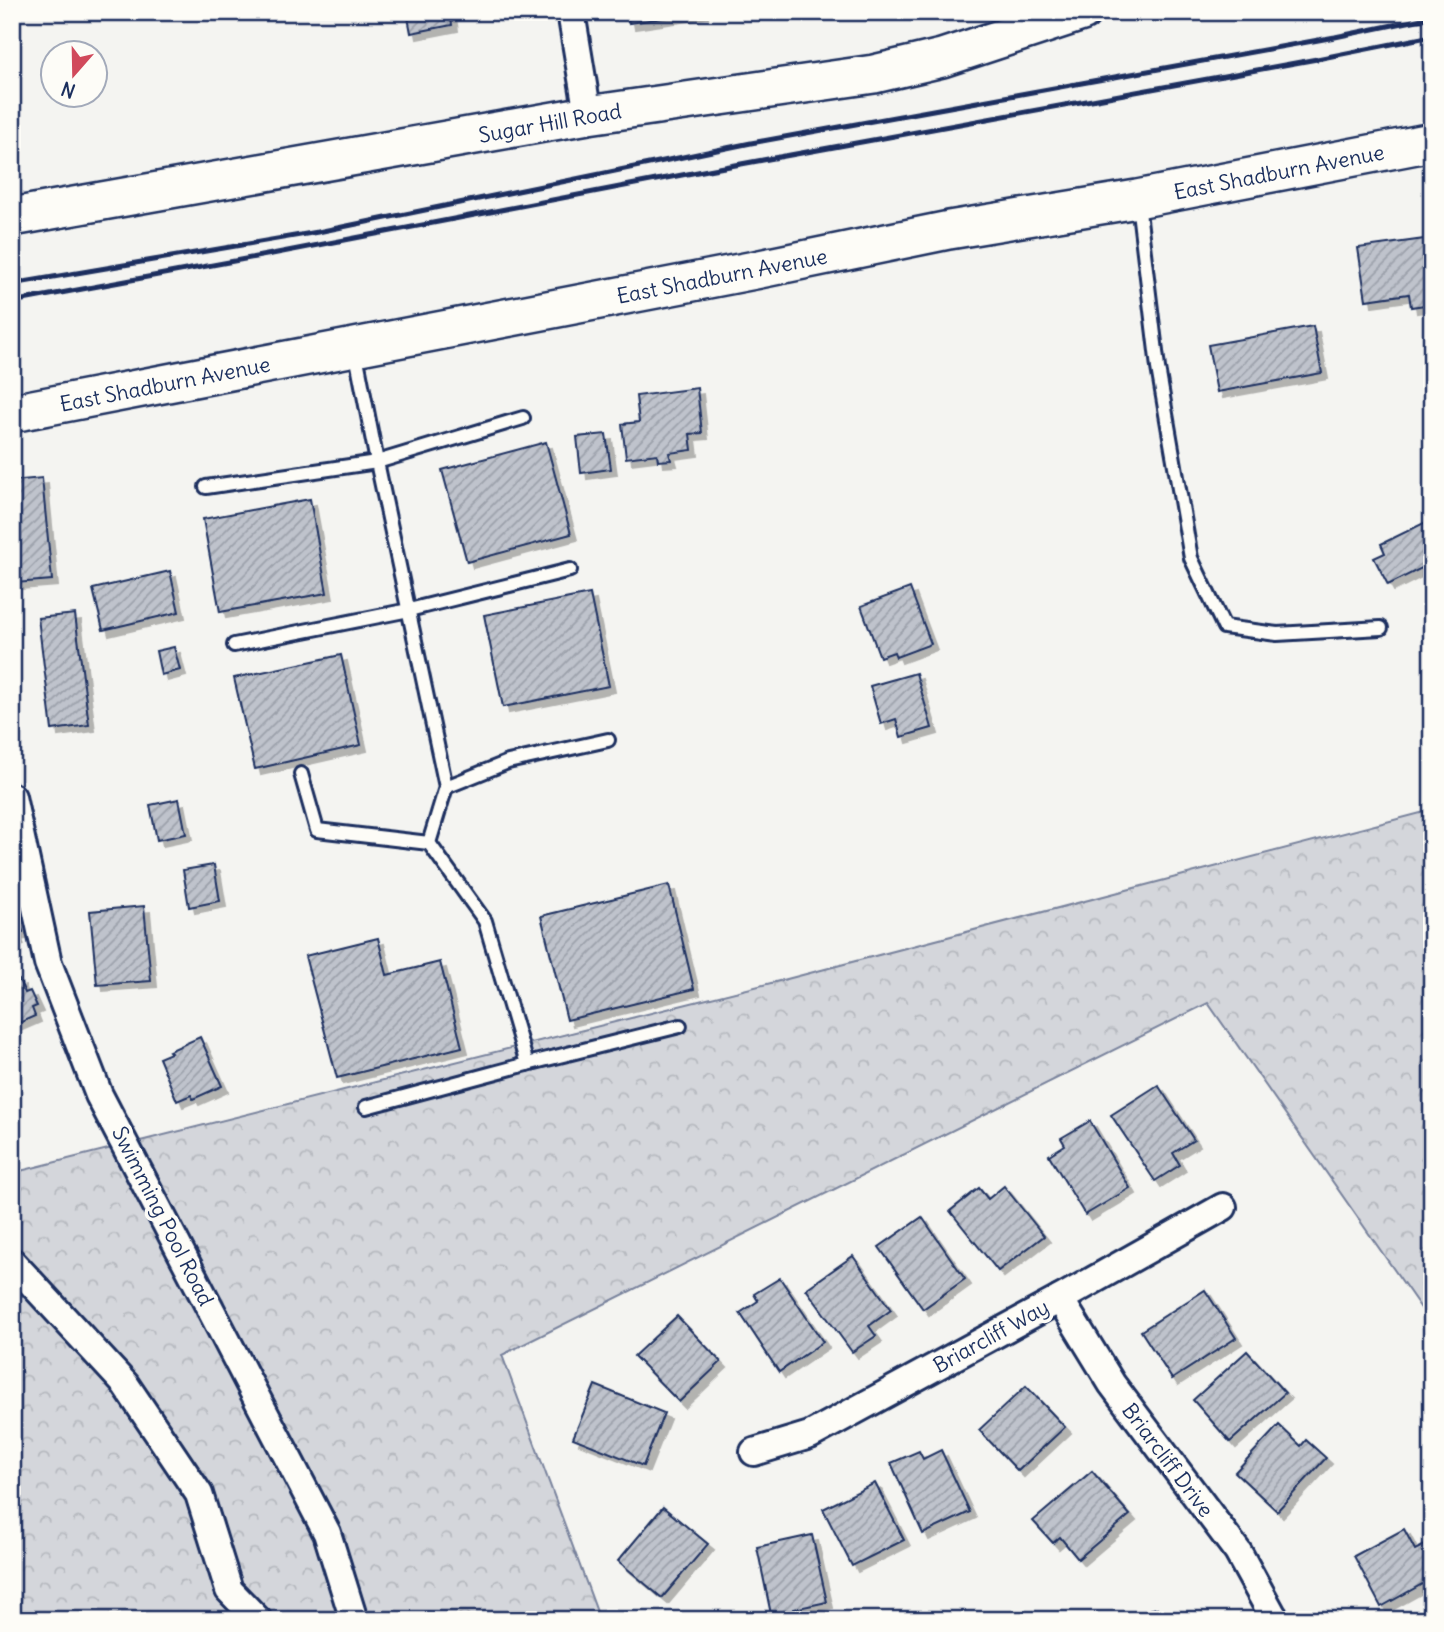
<svg xmlns="http://www.w3.org/2000/svg" width="1444" height="1632" font-family="Delius,sans-serif">
<style>
.forest{fill:url(#forest-crowns);stroke:#78829c;stroke-width:2}
.building{fill:url(#building-hatch);stroke:#1b2f5e;stroke-width:2;filter:url(#shadow)}
.lines{fill:none;stroke-linecap:round;stroke-linejoin:round}
.lane-casing{stroke:#1b2f5e;stroke-width:18}
.street-casing{stroke:#1b2f5e;stroke-width:32}
.secondary-casing{stroke:#1b2f5e;stroke-width:42}
.lane{stroke:#fdfcf7;stroke-width:12}
.street{stroke:#fdfcf7;stroke-width:26}
.secondary{stroke:#fdfcf7;stroke-width:37}
.rail{stroke:#1b2f5e;stroke-width:5}
.labels{text-anchor:middle;dominant-baseline:central;stroke-width:7;stroke-linejoin:round;paint-order:stroke}
.street-label{font-size:21px;fill:#1b2f5e;stroke:#fdfcf7}
</style>
<defs>
<pattern id="forest-crowns" width="20" height="18" patternUnits="userSpaceOnUse" patternTransform="scale(1.75)"><rect width="20" height="18" fill="#d4d6db"/><path d="M2 6a3 3 0 1 1 6 0M12 15a3 3 0 1 1 6 0" fill="none" stroke="#b5b8be"/></pattern>
<pattern id="building-hatch" width="6" height="6" patternUnits="userSpaceOnUse" patternTransform="scale(1.75)"><rect width="6" height="6" fill="#bfc3cc"/><path d="M-1 1l2-2M0 6l6-6M5 7l2-2" fill="none" stroke="#9a9fa9"/></pattern>
<filter id="shadow"><feDropShadow dx="6" dy="6" stdDeviation="0" flood-color="#0004"/></filter>
</defs>
<rect width="100%" height="100%" fill="#f4f4f1"/>
<filter id="ink" filterUnits="userSpaceOnUse"><feTurbulence type="fractalNoise" baseFrequency=".0143" numOctaves="2"/><feDisplacementMap in="SourceGraphic" scale="14" xChannelSelector="R" yChannelSelector="G"/><feConvolveMatrix kernelMatrix="1 2 1 2 8 2 1 2 1" color-interpolation-filters="sRGB"/></filter>
<g filter="url(#ink)">
<path class="forest" d="M1432 810V1324L1208 1003 502 1355 600 1620H12V1173L787 979Z"/>
<g class="building">
<path d="M407 12H450L452 25 411 33Z"/>
<path d="M627 12H703L629 23Z"/>
<path d="M1432 238V304L1411 307 1409 294 1366 300 1358 248Z"/>
<path d="M1313 326 1322 373 1217 392 1208 345Z"/>
<path d="M697 388 702 433 690 434 692 450 669 453 671 460 658 461 657 454 626 458 622 424 639 422 636 396Z"/>
<path d="M606 434 611 469 581 473 577 437Z"/>
<path d="M546 442 571 534 467 562 442 470Z"/>
<path d="M42 478 52 580 15 583 12 560V481Z"/>
<path d="M310 499 327 593 220 612 203 519Z"/>
<path d="M1432 519V563L1388 585 1374 558 1385 553 1381 544Z"/>
<path d="M170 571 179 612 103 630 93 589Z"/>
<path d="M910 588 931 644 896 657 894 652 880 657 861 606Z"/>
<path d="M590 594 609 686 503 707 484 615Z"/>
<path d="M75 614 89 725 52 730 38 618Z"/>
<path d="M174 647 180 670 161 675 156 651Z"/>
<path d="M341 655 361 745 255 769 234 678Z"/>
<path d="M916 673 932 728 901 737 896 719 881 724 870 686Z"/>
<path d="M179 799 186 834 157 840 150 805Z"/>
<path d="M214 865 220 901 189 907 183 870Z"/>
<path d="M669 885 694 989 567 1020 541 916Z"/>
<path d="M16 904 23 932 16 934 18 939 12 941V905Z"/>
<path d="M144 906 151 981 97 985 90 911Z"/>
<path d="M378 938 387 975 440 962 462 1047 337 1078 305 956Z"/>
<path d="M19 980 25 993 30 991 37 1006 32 1008 35 1016 12 1026V983Z"/>
<path d="M200 1037 222 1086 193 1099 191 1095 177 1101 159 1058 171 1053 169 1051Z"/>
<path d="M1158 1085 1194 1140 1173 1153 1180 1165 1155 1181 1111 1115Z"/>
<path d="M1090 1121 1130 1188 1085 1215 1049 1155 1065 1145 1061 1138Z"/>
<path d="M1004 1186 1044 1236 998 1271 950 1211 979 1188 988 1199Z"/>
<path d="M922 1217 965 1279 923 1309 879 1247Z"/>
<path d="M853 1256 891 1310 869 1326 876 1336 852 1352 806 1289Z"/>
<path d="M780 1278 823 1342 779 1372 740 1313 758 1301 754 1294Z"/>
<path d="M1205 1290 1236 1338 1172 1379 1141 1331Z"/>
<path d="M677 1316 721 1362 679 1402 634 1356Z"/>
<path d="M1247 1351 1285 1393 1230 1442 1193 1400Z"/>
<path d="M595 1385 664 1413 643 1466 573 1438Z"/>
<path d="M1026 1386 1065 1427 1018 1471 979 1430Z"/>
<path d="M1279 1425 1301 1446 1306 1440 1326 1458 1277 1511 1235 1472Z"/>
<path d="M941 1450 970 1512 923 1534 891 1463 919 1451 923 1459Z"/>
<path d="M1092 1471 1130 1515 1078 1559 1060 1537 1053 1543 1033 1521Z"/>
<path d="M875 1483 904 1540 852 1566 823 1509Z"/>
<path d="M663 1507 708 1544 662 1598 618 1561Z"/>
<path d="M1404 1529 1415 1550 1427 1544 1432 1552V1562L1424 1566 1431 1579 1381 1607 1354 1556Z"/>
<path d="M812 1535 827 1602 794 1609 795 1615 772 1619 757 1547Z"/>
<path d="M1157 1608 1160 1620H1107Z"/>
</g>
<g class="lines">
<defs>
<g id="lane">
<path d="M1138 203 1158 368 1191 558 1224 627 1277 634 1381 628"/>
<path d="M355 349 377 462 446 787 429 843"/>
<path d="M206 487 377 462 523 418"/>
<path d="M234 645 409 610 570 570"/>
<path d="M301 774 317 830 429 843 485 921 527 1064 366 1107"/>
<path d="M446 787 508 762 608 740"/>
<path d="M527 1064 680 1026"/>
</g>
<g id="street">
<path d="M571 12 588 115"/>
<path d="M12 797 48 963 99 1095 327 1533 354 1620"/>
<path d="M12 1262 125 1384 199 1494 229 1590 258 1620"/>
<path d="M1060 1299 1112 1384 1238 1552 1273 1616 1277 1620"/>
<path d="M754 1452 810 1435 1060 1299 1223 1207"/>
</g>
<g id="secondary">
<path d="M12 217 588 115 874 74 942 58 1082 12"/>
<path d="M12 413 755 270 949 230 1137 199 1432 142"/>
</g>
</defs>
<use href="#lane" class="lane-casing"/>
<use href="#street" class="street-casing"/>
<use href="#secondary" class="secondary-casing"/>
<use href="#lane" class="lane"/>
<use href="#street" class="street"/>
<use href="#secondary" class="secondary"/>
<g class="rail">
<path d="M12 284 318 232 751 143 1335 37 1432 17"/>
<path d="M12 302 272 254 708 170 1317 59 1432 36"/>
</g>
</g>
</g>
<g class="labels">
<g class="street-label">
<text transform="translate(550 123) rotate(-10)">Sugar Hill Road</text>
<text transform="translate(1279 172) rotate(-11)">East Shadburn Avenue</text>
<text transform="translate(722 276) rotate(-11)">East Shadburn Avenue</text>
<text transform="translate(165 384) rotate(-11)">East Shadburn Avenue</text>
<text transform="translate(163 1216) rotate(63)">Swimming Pool Road</text>
<text transform="translate(991 1336) rotate(-29)">Briarcliff Way</text>
<text transform="translate(1168 1460) rotate(53)">Briarcliff Drive</text>
</g>
</g>
<rect width="1444" height="1632" fill="none" stroke="#fdfcf7" stroke-width="42"/>
<rect x="21" y="21" width="1402" height="1590" fill="none" stroke="#1b2f5e" stroke-width="2.5" filter="url(#ink)"/>
<g transform="translate(74 74) rotate(200)"><circle r="33" fill="#fdfcf7" stroke="#a3aaba" stroke-width="2"/>
<path d="M0-5L12 26L0 18L-12 26Z" fill="#d1495b"/>
<text y="-10" font-size="19" font-weight="bold" text-anchor="middle" fill="#1b2f5e">N</text>
</g>
</svg>
